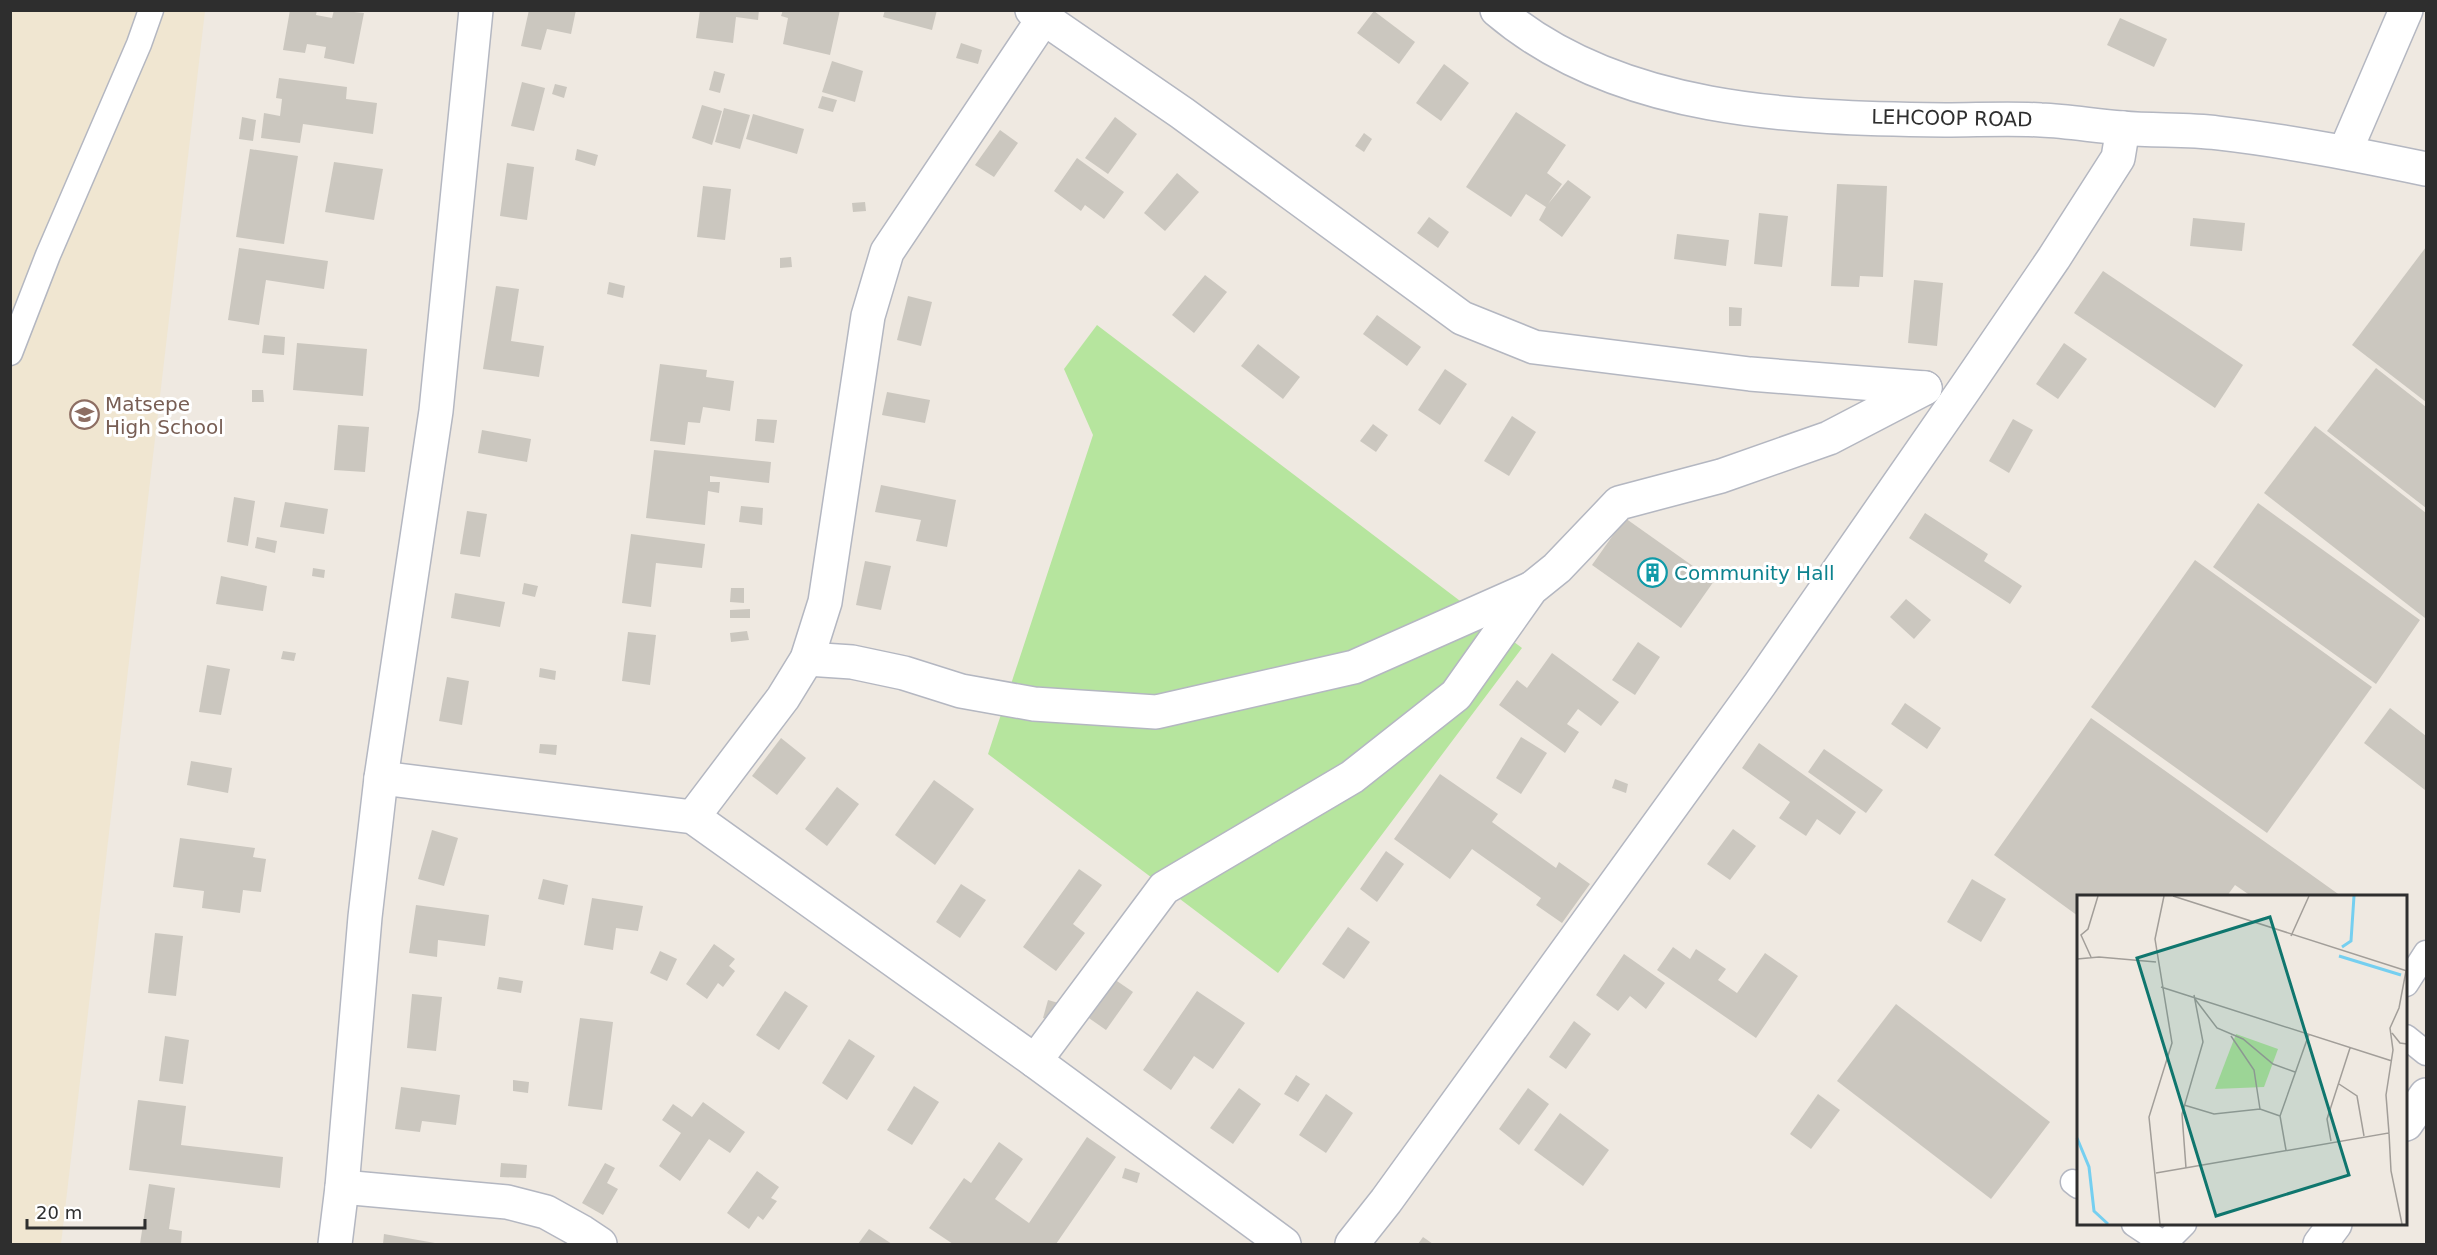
<svg xmlns="http://www.w3.org/2000/svg" width="2437" height="1255" font-family="'DejaVu Sans',sans-serif">
<style>
.education{fill:#f0e6d1}
.green{fill:#b6e59e}
.building{fill:#cbc7bf}
.lines{fill:none;stroke-linecap:round;stroke-linejoin:round}
.lane-casing{stroke:#b4b7c1;stroke-width:27}
.street-casing{stroke:#b4b7c1;stroke-width:36}
.secondary-casing{stroke:#b4b7c1;stroke-width:36}
.lane{stroke:#fff;stroke-width:24}
.street{stroke:#fff;stroke-width:33}
.secondary{stroke:#fff;stroke-width:33}
.labels{text-anchor:middle;dominant-baseline:central;stroke-width:6;stroke-linejoin:round;paint-order:stroke}
.street-label{font-size:20px;fill:#2e2e2e;stroke:#fff}
.education-label{font-size:20px;fill:#785e54;stroke:#fff;text-anchor:start}
.culture-label{font-size:20px;fill:#0d838f;stroke:#fff;text-anchor:start}
.inset-river{fill:none;stroke:#75cff0;stroke-width:3}
.inset-road{fill:none;stroke:#a29e99;stroke-width:1.5}
.view{fill:#0f766e;fill-opacity:0.15;stroke:#0f766e;stroke-width:3}
.inset-edge{fill:none;stroke:#2e2e2e;stroke-width:3}
</style>
<rect width="100%" height="100%" fill="#efe9e1"/>
<path class="education" d="M10 11H205L61 1244H10Z"/>
<path class="green" d="M1097 325 1522 648 1278 973 988 754 1093 435 1064 369Z"/>
<g class="building">
<path d="M290 10H317L316 15 332 18 334 10 364 13 354 64 324 58 326 47 307 44 305 53 283 50Z"/>
<path d="M529 10H576L571 34 547 29 541 50 521 46Z"/>
<path d="M700 10H759L758 20 736 17 733 43 696 38Z"/>
<path d="M783 10H840L830 55 783 44 788 18 781 16Z"/>
<path d="M885 10H937L932 30 883 17Z"/>
<path d="M1374 11 1415 42 1399 64 1357 33Z"/>
<path d="M2120 18 2167 39 2154 67 2107 45Z"/>
<path d="M961 43 982 50 978 64 956 58Z"/>
<path d="M832 61 863 71 855 102 822 92Z"/>
<path d="M1444 64 1469 83 1441 121 1416 103Z"/>
<path d="M714 71 725 74 720 93 709 90Z"/>
<path d="M279 78 347 87 346 99 377 103 373 134 303 124 300 143 261 138 264 113 280 116 282 99 276 98Z"/>
<path d="M522 82 545 88 534 131 511 126Z"/>
<path d="M555 84 567 87 564 98 552 94Z"/>
<path d="M822 96 837 100 833 112 818 108Z"/>
<path d="M702 105 722 111 712 145 692 138Z"/>
<path d="M724 108 750 115 740 149 715 142Z"/>
<path d="M1516 112 1566 145 1547 173 1562 184 1548 204 1568 180 1591 197 1562 237 1539 220 1546 207 1526 194 1511 217 1466 187Z"/>
<path d="M753 114 804 129 797 154 746 139Z"/>
<path d="M242 117 256 120 253 141 239 139Z"/>
<path d="M1115 117 1137 134 1108 174 1085 158Z"/>
<path d="M1000 130 1018 143 994 177 975 165Z"/>
<path d="M1364 133 1372 139 1364 152 1355 146Z"/>
<path d="M250 149 298 156 284 244 236 237Z"/>
<path d="M577 149 598 155 595 166 575 160Z"/>
<path d="M1077 158 1124 192 1104 219 1085 205 1081 211 1054 191Z"/>
<path d="M334 162 383 169 374 220 325 212Z"/>
<path d="M507 163 534 167 527 220 500 216Z"/>
<path d="M1177 173 1199 192 1165 231 1144 213Z"/>
<path d="M1837 184 1887 186 1883 277 1860 276 1859 287 1831 286Z"/>
<path d="M703 186 731 189 725 240 697 237Z"/>
<path d="M865 202 866 211 853 212 852 203Z"/>
<path d="M1759 213 1788 216 1782 267 1754 264Z"/>
<path d="M1429 217 1449 232 1438 248 1417 233Z"/>
<path d="M2193 218 2245 223 2242 251 2190 246Z"/>
<path d="M1677 234 1729 240 1726 266 1674 259Z"/>
<path d="M2426 247V402L2352 345Z"/>
<path d="M239 248 328 261 324 289 266 280 259 325 228 320Z"/>
<path d="M791 257 792 267 780 268V258Z"/>
<path d="M2103 271 2243 365 2215 408 2074 313Z"/>
<path d="M1205 275 1227 292 1194 333 1172 315Z"/>
<path d="M1914 280 1943 283 1937 346 1908 343Z"/>
<path d="M609 282 625 286 623 298 607 294Z"/>
<path d="M496 286 519 289 511 341 544 346 539 377 483 369Z"/>
<path d="M908 296 932 302 921 346 897 340Z"/>
<path d="M1729 307 1742 308 1741 326H1729Z"/>
<path d="M1377 315 1421 347 1407 366 1363 334Z"/>
<path d="M264 335 285 337 284 355 262 353Z"/>
<path d="M297 343 367 349 363 396 293 390Z"/>
<path d="M2064 343 2087 359 2058 399 2036 384Z"/>
<path d="M1258 344 1300 377 1283 399 1241 366Z"/>
<path d="M660 364 707 370 706 377 734 381 730 411 703 407 700 423 688 422 685 445 650 441Z"/>
<path d="M2376 368 2426 407V508L2327 431Z"/>
<path d="M1445 369 1467 384 1440 425 1418 410Z"/>
<path d="M252 390H263L264 402H252Z"/>
<path d="M887 392 930 400 925 423 882 415Z"/>
<path d="M1512 416 1536 432 1509 476 1484 461Z"/>
<path d="M757 419 777 420 774 443 755 441Z"/>
<path d="M2013 419 2033 430 2009 473 1989 461Z"/>
<path d="M1373 424 1388 435 1376 452 1360 441Z"/>
<path d="M338 425 369 427 365 472 334 470Z"/>
<path d="M2315 426 2426 513 2425 618 2264 493Z"/>
<path d="M482 430 531 439 527 462 478 453Z"/>
<path d="M654 450 771 462 769 483 710 476V482H720L719 493 708 491 705 525 646 518Z"/>
<path d="M881 485 956 500 947 547 916 541 921 520 875 512Z"/>
<path d="M234 497 255 501 248 546 227 542Z"/>
<path d="M285 502 328 509 324 534 280 527Z"/>
<path d="M2258 503 2420 620 2376 684 2213 567Z"/>
<path d="M741 506 763 508 762 525 739 522Z"/>
<path d="M467 511 487 514 480 557 460 554Z"/>
<path d="M1925 513 1988 554 1984 561 2022 586 2010 604 1909 538Z"/>
<path d="M1625 518 1714 581 1681 628 1592 565Z"/>
<path d="M631 534 705 544 702 568 656 563 651 607 622 603Z"/>
<path d="M257 537 277 541 275 553 255 548Z"/>
<path d="M2195 560 2372 687 2267 833 2091 707Z"/>
<path d="M865 561 891 566 881 610 856 605Z"/>
<path d="M313 568 325 570 324 578 312 576Z"/>
<path d="M221 576 267 586 263 611 216 604Z"/>
<path d="M524 583 538 586 535 597 522 594Z"/>
<path d="M731 588H744V603L730 602Z"/>
<path d="M455 593 505 602 500 627 451 618Z"/>
<path d="M1906 599 1931 620 1914 639 1890 617Z"/>
<path d="M750 609V618H730V610Z"/>
<path d="M747 631 749 640 731 642 730 633Z"/>
<path d="M628 632 656 635 650 685 622 681Z"/>
<path d="M1638 642 1660 657 1635 695 1612 680Z"/>
<path d="M283 651 296 653 294 661 281 659Z"/>
<path d="M1552 653 1619 702 1601 726 1578 709 1567 724 1579 732 1565 753 1499 705 1517 680 1527 688Z"/>
<path d="M207 665 230 669 221 715 199 712Z"/>
<path d="M540 668 556 671 555 680 539 677Z"/>
<path d="M447 677 469 681 462 725 439 721Z"/>
<path d="M1905 703 1941 728 1927 749 1891 724Z"/>
<path d="M2390 708 2426 736 2425 790 2364 743Z"/>
<path d="M2091 718 2341 896H2251L2235 885 2227 896H2078V916L1994 855Z"/>
<path d="M1521 737 1547 753 1521 794 1496 778Z"/>
<path d="M781 738 806 758 777 795 752 776Z"/>
<path d="M1759 743 1856 812 1840 835 1817 819 1806 836 1779 818 1790 802 1742 768Z"/>
<path d="M540 744 557 745 556 755 539 753Z"/>
<path d="M1824 749 1883 790 1866 813 1808 772Z"/>
<path d="M191 761 232 768 228 793 187 785Z"/>
<path d="M1440 774 1498 814 1492 822 1556 868 1559 862 1590 884 1562 923 1536 905 1541 898 1472 849 1450 879 1394 839Z"/>
<path d="M1615 779 1628 784 1626 793 1612 788Z"/>
<path d="M934 780 974 809 935 865 895 835Z"/>
<path d="M837 787 859 804 827 846 805 829Z"/>
<path d="M1733 829 1756 846 1730 880 1707 864Z"/>
<path d="M432 830 458 838 444 886 418 879Z"/>
<path d="M180 838 255 848 253 857 266 859 261 892 243 890 240 913 202 908 204 891 173 887Z"/>
<path d="M1386 851 1404 864 1377 902 1360 889Z"/>
<path d="M1079 869 1102 885 1073 924 1085 933 1056 971 1023 947Z"/>
<path d="M543 879 568 885 564 905 538 899Z"/>
<path d="M1972 879 2006 899 1981 942 1947 922Z"/>
<path d="M961 884 986 900 960 938 936 922Z"/>
<path d="M592 898 643 906 638 931 616 928 613 950 584 945Z"/>
<path d="M416 905 489 915 485 946 438 940 437 957 409 953Z"/>
<path d="M1348 927 1370 942 1344 979 1322 964Z"/>
<path d="M155 933 183 936 176 996 148 993Z"/>
<path d="M714 944 735 959 729 966 735 971 723 987 718 983 707 999 686 984Z"/>
<path d="M1673 947 1690 959 1696 949 1726 969 1718 980 1737 993 1765 953 1798 976 1756 1038 1657 970Z"/>
<path d="M660 951 677 959 667 981 650 973Z"/>
<path d="M1624 954 1665 983 1646 1009 1630 996 1618 1011 1596 995Z"/>
<path d="M499 977 523 981 521 993 497 989Z"/>
<path d="M1114 979 1133 992 1106 1030 1086 1016Z"/>
<path d="M785 991 808 1006 779 1050 756 1035Z"/>
<path d="M1197 991 1245 1023 1213 1069 1194 1056 1171 1090 1143 1070Z"/>
<path d="M412 994 442 997 436 1051 407 1048Z"/>
<path d="M1048 1000 1062 1004 1058 1022 1043 1018Z"/>
<path d="M1896 1004 2050 1122 1991 1199 1837 1081Z"/>
<path d="M580 1018 613 1022 602 1110 568 1106Z"/>
<path d="M1574 1021 1591 1034 1566 1069 1549 1057Z"/>
<path d="M165 1036 189 1040 183 1084 159 1081Z"/>
<path d="M849 1039 875 1056 847 1100 822 1083Z"/>
<path d="M1296 1075 1310 1084 1298 1102 1284 1094Z"/>
<path d="M513 1080 529 1082 528 1093 513 1091Z"/>
<path d="M914 1086 939 1102 912 1145 887 1130Z"/>
<path d="M401 1087 460 1095 456 1125 422 1121 420 1132 395 1129Z"/>
<path d="M1239 1088 1261 1104 1233 1144 1210 1128Z"/>
<path d="M1528 1088 1549 1104 1519 1145 1499 1129Z"/>
<path d="M1326 1094 1353 1113 1326 1153 1299 1135Z"/>
<path d="M1818 1094 1840 1110 1811 1149 1790 1134Z"/>
<path d="M138 1100 186 1106 181 1145 283 1157 280 1188 129 1170Z"/>
<path d="M703 1102 745 1132 730 1153 709 1139 680 1181 659 1166 681 1133 662 1120 673 1104 692 1117Z"/>
<path d="M1560 1113 1609 1150 1583 1186 1534 1150Z"/>
<path d="M1087 1137 1116 1157 1056 1244H953L929 1228 964 1178 971 1183 999 1142 1023 1159 995 1199 1029 1223Z"/>
<path d="M501 1163 527 1165 526 1178 500 1177Z"/>
<path d="M605 1163 615 1168 607 1183 618 1189 603 1215 582 1203Z"/>
<path d="M1125 1168 1140 1173 1137 1183 1122 1178Z"/>
<path d="M757 1171 779 1187 771 1198 777 1201 763 1220 758 1216 749 1229 727 1213Z"/>
<path d="M149 1184 175 1188 169 1229 182 1231 181 1244H140Z"/>
<path d="M869 1229 892 1244H858Z"/>
<path d="M384 1234 435 1243 434 1244H383Z"/>
<path d="M1423 1237 1433 1244H1418Z"/>
</g>
<g class="lines">
<defs>
<g id="lane">
<path d="M10 353 48 255 139 44 151 10"/>
<path d="M2406 984 2426 953"/>
<path d="M2406 1037 2426 1053"/>
<path d="M2073 1182 2078 1186"/>
<path d="M2134 1224 2164 1244 2184 1224"/>
</g>
<g id="street">
<path d="M1032 10 1182 113 1462 318 1534 347 1750 374 1925 388"/>
<path d="M1497 10C1618 113 1793 118 1945 120 1977 120 2009 118 2041 120 2068 121 2095 126 2122 128 2154 131 2186 129 2218 133 2288 141 2358 155 2426 169"/>
<path d="M2345 152 2406 10"/>
<path d="M807 659 852 662 904 673 961 691 1034 704 1156 712 1354 667 1530 589"/>
<path d="M381 778 693 817 1035 1061 1284 1244"/>
<path d="M693 817 783 698 807 659 825 602 868 316 887 252 1043 19"/>
<path d="M1035 1061 1164 888 1352 777 1456 695 1531 589 1557 568 1619 503 1721 476 1829 438 1925 388"/>
<path d="M342 1187 507 1202 546 1212 582 1232 600 1244"/>
<path d="M335 1244 342 1187 365 917 381 778 436 411 476 10"/>
<path d="M1352 1244 1386 1201 1760 684 1966 387 2054 258 2118 158 2123 128"/>
</g>
<g id="secondary">
<path d="M2406 1124 2426 1095"/>
<path d="M2320 1244 2335 1224"/>
</g>
</defs>
<use href="#lane" class="lane-casing"/>
<use href="#street" class="street-casing"/>
<use href="#secondary" class="secondary-casing"/>
<use href="#lane" class="lane"/>
<use href="#street" class="street"/>
<use href="#secondary" class="secondary"/>
</g>
<defs>
<symbol id="school-ring" viewBox="-11 -11 22 22"><circle r="9.5" fill="#fff" stroke="#8d6e63" stroke-width="1.5"/><path d="M0-5L7-2L0 1L-7-2ZM-4 1L0 2.5L4 1V4Q0 6-4 4Z" fill="#8d6e63"/></symbol>
<symbol id="building-ring" viewBox="-11 -11 22 22"><circle r="9.5" fill="#fff" stroke="#0f9aa8" stroke-width="1.5"/><path d="M-4-6H4V6H1V3H-1V6H-4ZM-2.5-4.3h1.7v1.8h-1.7ZM.8-4.3h1.7v1.8H.8ZM-2.5-1h1.7V.8h-1.7ZM.8-1h1.7V.8H.8Z" fill="#0f9aa8"/></symbol>
</defs>
<g fill-rule="evenodd">
<use href="#school-ring" x="68" y="398" width="33" height="33"/>
<use href="#building-ring" x="1636" y="556" width="33" height="33"/>
</g>
<g class="labels">
<g class="street-label">
<text transform="translate(1952 118) rotate(1)">LEHCOOP ROAD</text>
</g>
<g class="education-label">
<text x="105" y="404">Matsepe<tspan x="105" dy="23">High School</tspan></text>
</g>
<g class="culture-label">
<text x="1674" y="573">Community Hall</text>
</g>
</g>
<g transform="translate(2077 895)">
<rect width="330" height="330" fill="#efe9e1"/>
<path d="M159 139 201 154 187 192 138 194Z" fill="#b6e59e"/>
<path class="inset-river" d="M265 52 274 46 277 1M262 61 324 80M0 243 12 272 17 316 31 329"/>
<path class="inset-road" d="M96 1 330 76M214 41 232 1M14 62 4 40 11 34 21 1M0 64 22 62 79 67M84 92 315 166M118 104 140 133 166 144 196 169 218 177M315 138 323 148 330 149M154 141 177 175 183 214M262 189 280 201 287 241M107 210 137 219 183 214 203 221M312 238 314 276 325 329M254 246 250 224 273 153M209 255 203 221 232 139M109 273 105 219 126 147 117 100M79 278 312 238 309 200 316 155 313 133 322 113 329 76M83 329 72 222 95 148 78 44 87 1"/>
<path class="view" d="M193 22 272 280 139 321 60 63Z"/>
<rect width="330" height="330" class="inset-edge"/>
</g>
<rect width="2437" height="1255" fill="none" stroke="#2e2e2e" stroke-width="24"/>
<path d="M27 1219v9h118v-9" fill="none" stroke="#2e2e2e" stroke-width="3"/>
<text x="36" y="1219" font-size="18" fill="#2e2e2e" stroke="#ffffff" stroke-width="4.5" paint-order="stroke">20 m</text>
</svg>
